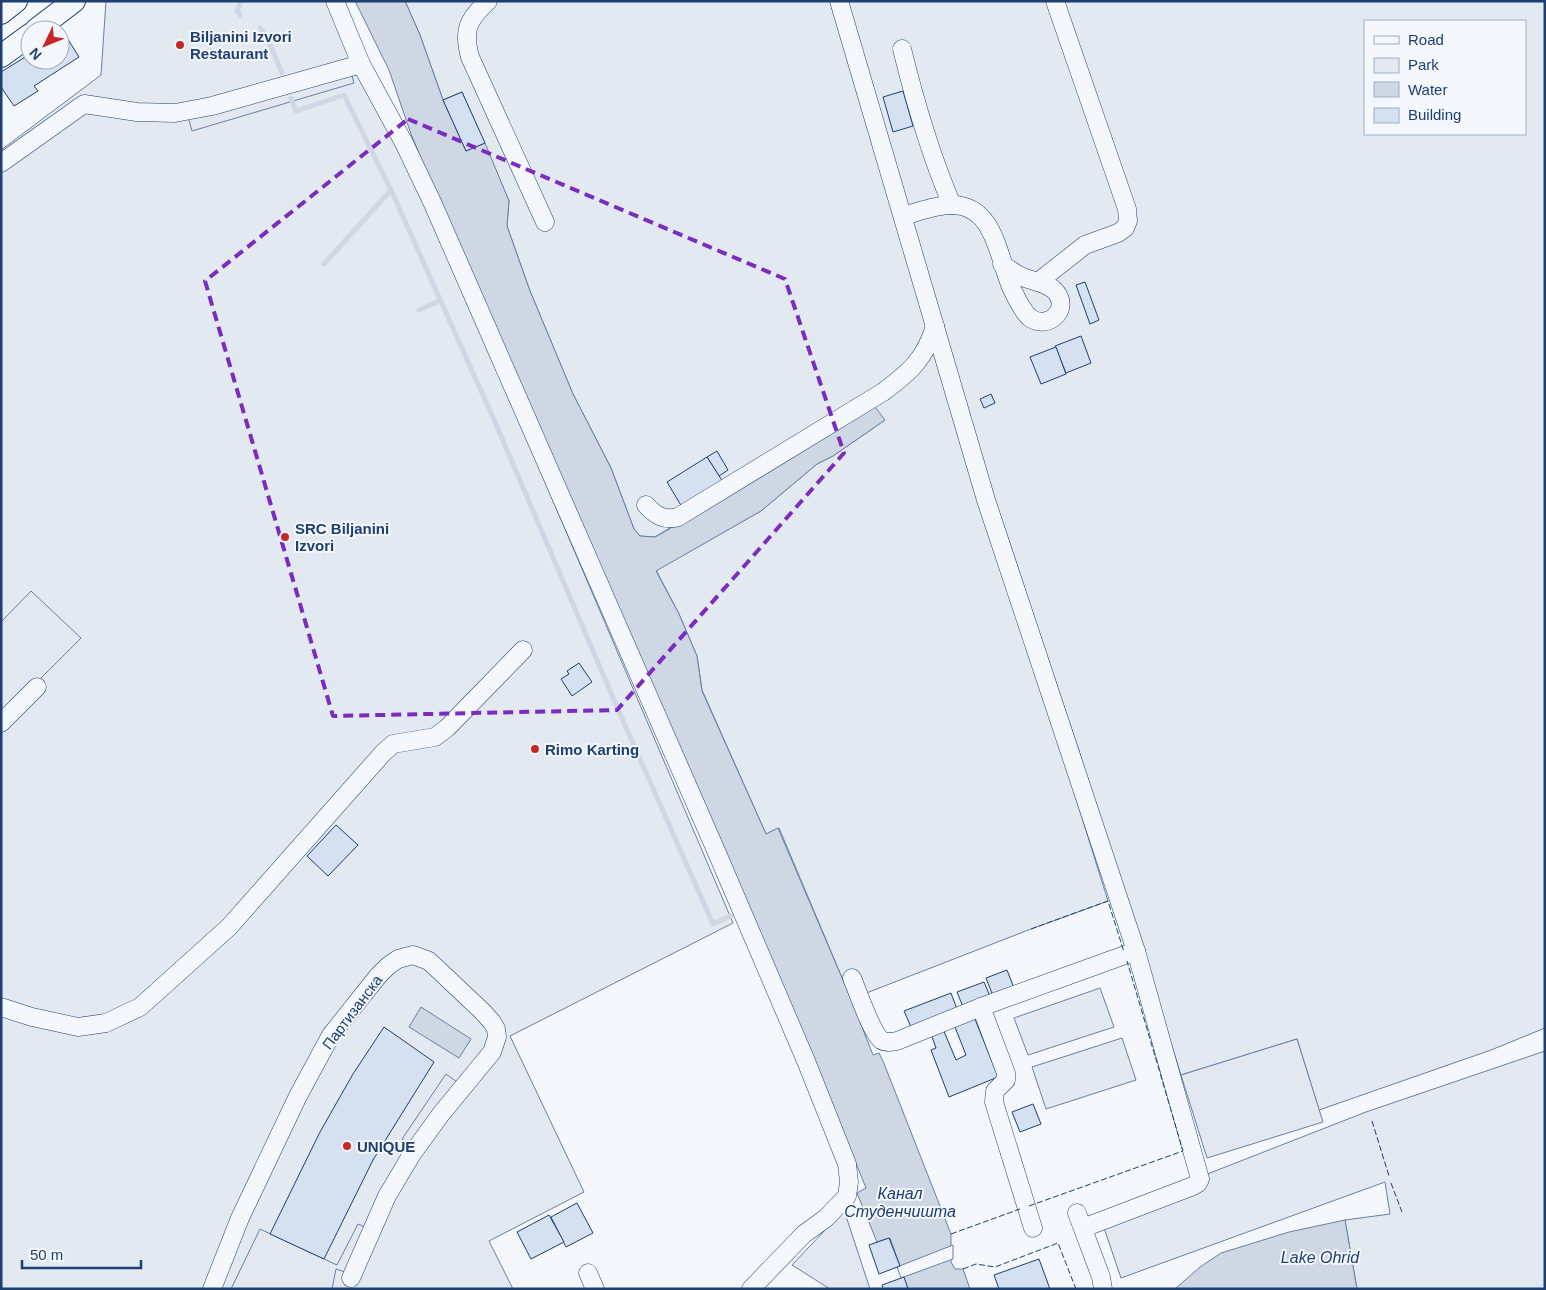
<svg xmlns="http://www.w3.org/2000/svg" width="1546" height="1290" font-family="Arial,sans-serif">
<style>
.green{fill:#e3e9f0;stroke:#687fa3;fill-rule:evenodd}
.parking{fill:#e3e8f0;stroke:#687fa3}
.water{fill:#cfd7e4;stroke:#687fa3}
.pier{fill:#f4f7fb;stroke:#687fa3}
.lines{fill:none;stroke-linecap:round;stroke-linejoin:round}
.stream{stroke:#cfd7e4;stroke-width:5}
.building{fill:#d5e0f0;stroke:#1d3f73}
.minor-casing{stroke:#1d3f73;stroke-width:19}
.major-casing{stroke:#1d3f73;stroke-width:24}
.minor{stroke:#f4f7fb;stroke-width:18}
.major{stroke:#f4f7fb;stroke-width:22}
.fence{stroke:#1d3f73;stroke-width:1;stroke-dasharray:6 2.5;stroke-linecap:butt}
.marked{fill:none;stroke:#7b2cbf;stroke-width:4;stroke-dasharray:10 6;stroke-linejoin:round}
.poi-dot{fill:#c62828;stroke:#f4f7fb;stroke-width:2}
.labels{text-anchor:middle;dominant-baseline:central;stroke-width:4;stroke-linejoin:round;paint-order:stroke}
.poi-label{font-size:15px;font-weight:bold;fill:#1d3f73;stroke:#f4f7fb;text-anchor:start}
.street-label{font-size:15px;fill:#1d3f73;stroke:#f4f7fb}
.water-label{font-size:16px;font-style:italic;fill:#1d3f73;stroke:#f4f7fb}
</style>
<rect width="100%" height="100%" fill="#f4f7fb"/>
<g class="green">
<path d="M106 1H340L733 923 510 1036 584 1192 489 1241 513 1289H1V150L101 75Z"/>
<path d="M405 1H830L936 351 1108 901 1031 929 851 999 779 828 766 834 702 690 697 656 679 614 656 570 761 511 817 464 833 456 885 420 755 476 655 537 640 536 634 529 611 468 573 394 530 291 507 226 509 201 462 92 443 100 420 35Z"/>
<path d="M846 1H1545V1028L1491 1050 1319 1110 1297 1039 1181 1075 1079 751 995 504ZM1365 21H1525V134H1365Z"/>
<path d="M1100 988 1114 1027 1028 1055 1014 1018Z"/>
<path d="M1122 1038 1136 1080 1046 1109 1032 1067Z"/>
<path d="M1545 1051V1289H1357L1345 1220 1390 1214 1385 1182 1121 1278 1100 1216 1366 1112Z"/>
</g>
<g class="parking">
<path d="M347 59 354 83 192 131 187 113H163Z"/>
<path d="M31 591 81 638 1 718V622Z"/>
<path d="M1297 1039 1323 1122 1207 1158 1181 1075Z"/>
<path d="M446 1074 457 1082 411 1145 402 1139Z"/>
<path d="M844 1210 870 1289H830L792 1265Z"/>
<path d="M358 1224 370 1229 349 1273 336 1269 332 1289H231L260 1229 337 1265Z"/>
</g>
<g class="water">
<path d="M355 1H405L420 35 443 100 466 151 485 143 509 201 507 226 530 291 573 394 611 468 634 529 640 536 655 537 666 531 872 403 885 420 833 456 817 464 761 511 656 571 679 614 697 656 702 691 766 834 778 828 851 999 873 1055 879 1053 883 1061 951 1234V1262L955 1269H963L970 1289H908L890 1238 877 1242 857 1193 866 1188 814 1061 443 211 411 134 389 70Z"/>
<path d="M421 1007 471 1039 459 1058 409 1027Z"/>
<path d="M1345 1220 1357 1289H1175L1200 1267 1221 1253 1289 1232Z"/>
</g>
<path class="pier" d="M953 1245V1259L901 1278 897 1267Z"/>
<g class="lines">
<g class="stream">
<path d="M240 15 237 11 241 1"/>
<path d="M260 28 268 40 282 73"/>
<path d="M291 98 296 111 344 95 391 190 495 422 617 707 713 924 731 916"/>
<path d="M324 264 391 190"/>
<path d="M419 310 441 300"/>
</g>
</g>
<g class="building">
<path d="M64 33 79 57 34 86 38 91 14 106 1 87V72L30 54V60H60V35Z"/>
<path d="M903 91 913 126 893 132 883 97Z"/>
<path d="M462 92 485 143 466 151 443 100Z"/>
<path d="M1085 282 1099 320 1090 324 1076 285Z"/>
<path d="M1081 336 1091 363 1066 373 1055 346Z"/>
<path d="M1056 347 1066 374 1041 384 1030 357Z"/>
<path d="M991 394 995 403 984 408 980 399Z"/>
<path d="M717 451 728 470 719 476 707 457Z"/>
<path d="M707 457 723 482 682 507 667 482Z"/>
<path d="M579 663 592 682 572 696 561 679 569 674 567 671Z"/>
<path d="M336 825 358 845 328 876 307 856Z"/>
<path d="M1007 970 1014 988 993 996 986 978Z"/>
<path d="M984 982 990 996 963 1007 957 992Z"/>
<path d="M951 993 957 1009 911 1027 904 1011Z"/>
<path d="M973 1014 998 1077 949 1097 931 1050 936 1048 931 1034 943 1029 956 1060 966 1055 953 1022Z"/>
<path d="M384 1027 434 1062 373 1160 324 1259 270 1234 320 1132 353 1074Z"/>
<path d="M1033 1104 1041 1124 1020 1132 1012 1112Z"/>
<path d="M577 1203 593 1233 566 1247 551 1217Z"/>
<path d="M549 1215 564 1242 531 1259 517 1232Z"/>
<path d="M889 1238 900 1266 879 1274 869 1245Z"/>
<path d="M1039 1259 1050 1289H999L994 1275Z"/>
<path d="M904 1277 908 1289H883L882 1285Z"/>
</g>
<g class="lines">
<defs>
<g id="minor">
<path d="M335 1 361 64 404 143 433 204 717 853 806 1061 847 1164 849 1182 847 1196 826 1218 804 1234 751 1289"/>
<path d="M488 1C467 20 463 31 470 57L545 222"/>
<path d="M839 1 986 500 1136 951 1200 1179 1198 1183 1193 1186 1083 1228"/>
<path d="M902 49C915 102 930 154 952 205"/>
<path d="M1 163 84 104 137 112 175 113 212 106 361 64"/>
<path d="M903 216C918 212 935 205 951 205 994 204 998 256 1011 287 1016 297 1021 309 1029 317 1046 331 1071 311 1056 292 1048 283 1036 282 1025 278 1017 275 1010 270 1002 264"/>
<path d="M1038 282 1085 245 1118 233 1125 228 1128 221 1127 209 1055 1"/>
<path d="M646 505C655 515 664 521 678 517L883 392C910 372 925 359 935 326"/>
<path d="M1 723 37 687"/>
<path d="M852 978C858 992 871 1031 881 1040 886 1043 891 1042 897 1041L981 1007 1136 951"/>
<path d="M1 1007 32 1017 78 1027 106 1023 140 1007 229 927 383 753 393 744 435 737 447 728 523 650"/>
<path d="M981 1007 1006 1073V1080L995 1091 994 1102 1033 1228"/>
<path d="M1077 1213 1101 1277 1103 1289"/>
<path d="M588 1273 595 1289"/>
<path d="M212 1289 240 1218 298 1096 331 1035 378 976 388 966 398 959 413 955 429 961 482 1011 492 1022 496 1029 497 1037 492 1052 441 1114 412 1154 387 1196 351 1278"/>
</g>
<g id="major">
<path d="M1 13 16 1"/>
<path d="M36 30 74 1"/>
<path d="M1 56 30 35"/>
</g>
</defs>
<use href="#minor" class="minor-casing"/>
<use href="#major" class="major-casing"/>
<use href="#minor" class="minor"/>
<use href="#major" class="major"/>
<g class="fence">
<path d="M1031 929 1108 901 1124 952"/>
<path d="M1372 1121 1389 1176"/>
<path d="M1391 1183 1402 1212"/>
<path d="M1029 1206 1183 1151 1127 961"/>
<path d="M951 1234 1020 1209"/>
<path d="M963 1269 976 1264 995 1267 1058 1243 1076 1289"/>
</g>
</g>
<path class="marked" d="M408 119 785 279 844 453 617 710 333 716 205 281Z"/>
<g class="poi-dot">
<circle cx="180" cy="45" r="5"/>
<circle cx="285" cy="537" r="5"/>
<circle cx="535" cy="749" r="5"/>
<circle cx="347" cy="1146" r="5"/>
</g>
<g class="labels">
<g class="poi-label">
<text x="190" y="36">Biljanini Izvori<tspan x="190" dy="17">Restaurant</tspan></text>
<text x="295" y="528">SRC Biljanini<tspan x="295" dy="17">Izvori</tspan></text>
<text x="545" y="749">Rimo Karting</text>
<text x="357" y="1146">UNIQUE</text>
</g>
<g class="street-label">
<text transform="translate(352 1012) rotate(-53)">Партизанска</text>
</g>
<g class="water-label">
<text x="900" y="1193">Канал<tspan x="900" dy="18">Студенчишта</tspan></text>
<text x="1320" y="1257">Lake Ohrid</text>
</g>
</g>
<rect width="1546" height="1290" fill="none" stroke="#1d3f73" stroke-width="5"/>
<rect x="1364" y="20" width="162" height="115" fill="#f4f7fb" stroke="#9eadc5"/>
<rect x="1374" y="36" width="25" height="8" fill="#f4f7fb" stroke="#9eadc5"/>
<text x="1408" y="45" font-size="15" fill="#1d3f73">Road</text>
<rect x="1374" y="58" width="25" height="15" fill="#e3e9f0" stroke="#9eadc5"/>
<text x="1408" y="70" font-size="15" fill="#1d3f73">Park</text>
<rect x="1374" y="82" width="25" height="15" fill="#cfd7e4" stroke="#9eadc5"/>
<text x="1408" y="95" font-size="15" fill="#1d3f73">Water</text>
<rect x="1374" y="108" width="25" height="15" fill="#d5e0f0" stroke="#9eadc5"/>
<text x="1408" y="120" font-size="15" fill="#1d3f73">Building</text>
<g transform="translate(45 45) rotate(227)"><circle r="24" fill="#f4f7fb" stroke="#9eadc5"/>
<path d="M0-4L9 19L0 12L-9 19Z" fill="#c62828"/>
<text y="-8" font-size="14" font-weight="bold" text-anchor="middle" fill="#1d3f73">N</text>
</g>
<path d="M22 1260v8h119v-8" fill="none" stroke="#1d3f73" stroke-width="2.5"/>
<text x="30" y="1260" font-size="15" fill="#1d3f73" stroke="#f4f7fb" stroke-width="4" paint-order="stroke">50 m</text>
</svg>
